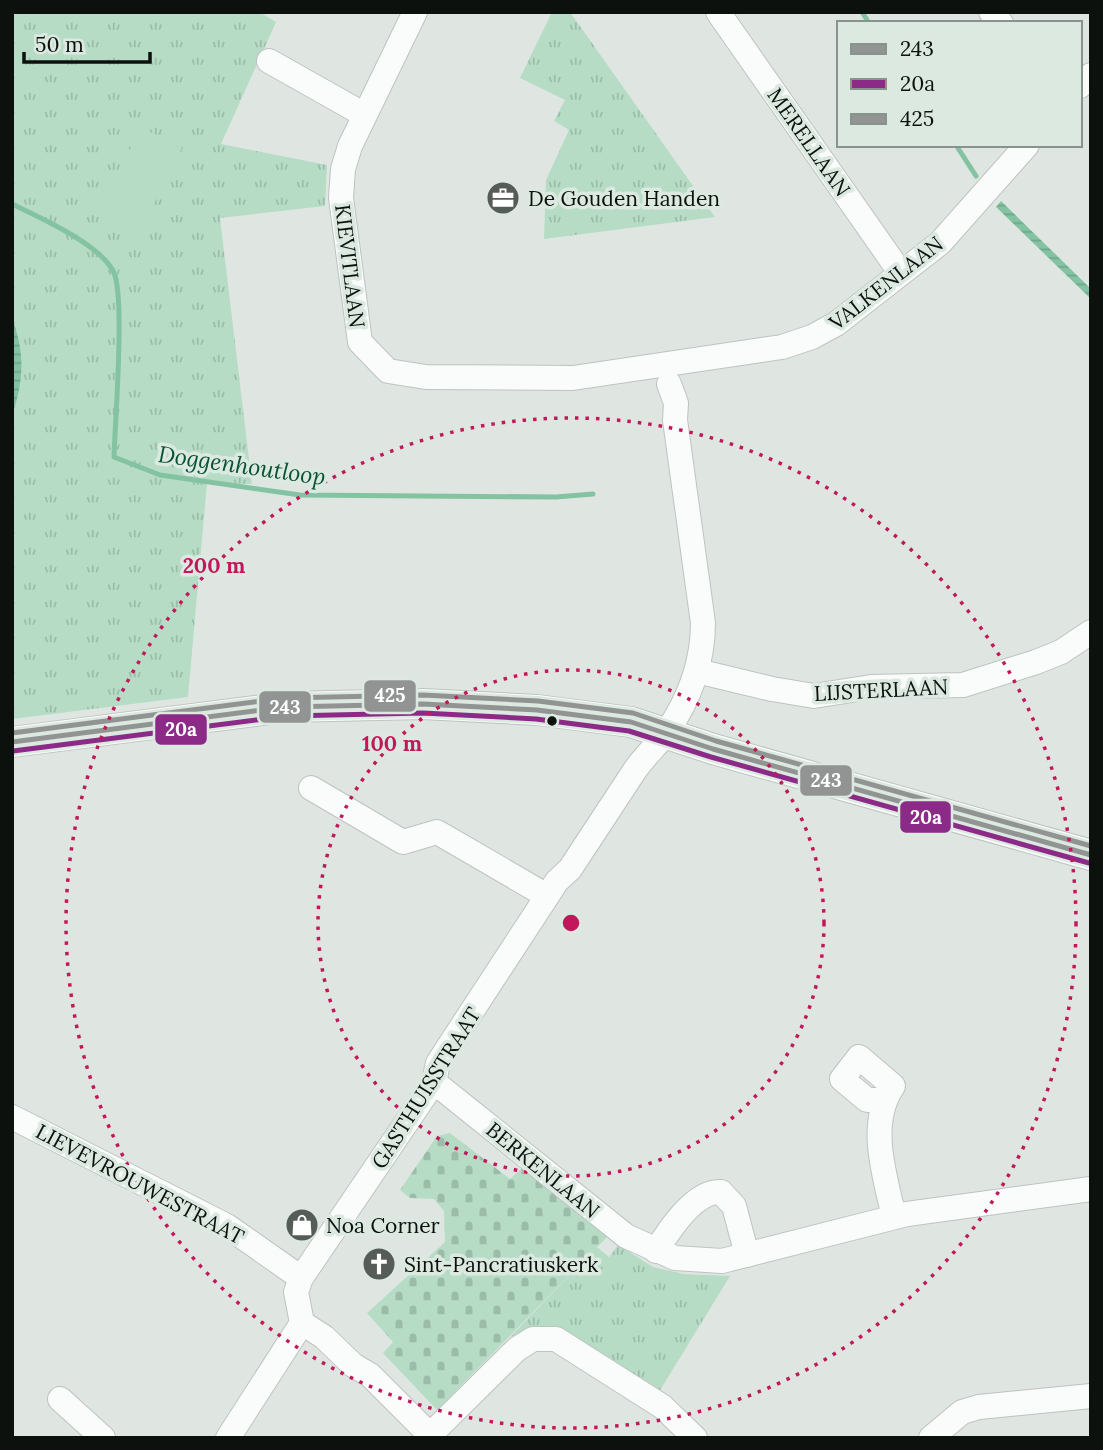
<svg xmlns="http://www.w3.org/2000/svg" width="1103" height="1450" font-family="Lora,serif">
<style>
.cemetery{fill:url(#cemetery-stones)}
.park{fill:url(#park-tufts)}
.pitch{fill:#b6dcc6}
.water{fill:url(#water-rules)}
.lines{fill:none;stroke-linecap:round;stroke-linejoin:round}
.stream{stroke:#83c3a2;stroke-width:5}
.minor-casing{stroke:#bec3c0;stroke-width:26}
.major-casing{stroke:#bec3c0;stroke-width:32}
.minor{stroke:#fafbfb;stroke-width:24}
.major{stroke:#fafbfb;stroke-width:30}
.bus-1-casing{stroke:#dce9e1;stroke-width:10}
.bus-2-casing{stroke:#dce9e1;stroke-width:10}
.bus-3-casing{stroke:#dce9e1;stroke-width:10}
.bus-1{stroke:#929493;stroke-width:5}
.bus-2{stroke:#8c2b87;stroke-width:5}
.bus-3{stroke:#929493;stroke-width:5}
.ring{fill:none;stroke:#c2185b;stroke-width:3.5;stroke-dasharray:3.5 7}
.bus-dot{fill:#0c110e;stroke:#dce9e1;stroke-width:2.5}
.labels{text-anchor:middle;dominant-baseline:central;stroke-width:7;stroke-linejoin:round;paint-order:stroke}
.street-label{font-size:21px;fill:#0c110e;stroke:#dce9e1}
.poi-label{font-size:21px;fill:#0c110e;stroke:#dce9e1;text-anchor:start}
.water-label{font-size:23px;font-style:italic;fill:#0a5234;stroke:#dce9e1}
.centre{fill:#c2185b;stroke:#dce9e1;stroke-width:3.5}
.ring-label{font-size:21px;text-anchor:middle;font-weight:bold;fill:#c2185b;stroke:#dce9e1;stroke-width:7;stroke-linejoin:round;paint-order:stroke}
.line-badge{stroke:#dce9e1;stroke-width:2.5}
.badge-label{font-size:19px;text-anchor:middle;font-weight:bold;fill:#fff}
</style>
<defs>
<pattern id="cemetery-stones" width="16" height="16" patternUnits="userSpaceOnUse" patternTransform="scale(1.75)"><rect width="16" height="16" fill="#b6dcc6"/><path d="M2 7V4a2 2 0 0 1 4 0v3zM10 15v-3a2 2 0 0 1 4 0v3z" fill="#9bbca9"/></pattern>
<pattern id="park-tufts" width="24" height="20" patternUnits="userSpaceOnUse" patternTransform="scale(1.75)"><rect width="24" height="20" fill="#b6dcc6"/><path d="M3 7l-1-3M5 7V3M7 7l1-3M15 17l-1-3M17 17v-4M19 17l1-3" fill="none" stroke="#9bbca9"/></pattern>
<pattern id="water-rules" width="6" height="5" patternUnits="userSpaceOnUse" patternTransform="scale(1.75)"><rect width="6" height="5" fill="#83c3a2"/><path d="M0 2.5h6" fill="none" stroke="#70a68a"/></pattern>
</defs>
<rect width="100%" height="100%" fill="#dfe6e2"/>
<path class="cemetery" d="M450 1133 510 1179 525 1165 608 1236 437 1410 383 1353 393 1342 367 1313 445 1242 444 1211 434 1199 410 1198 400 1190 437 1136Z"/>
<g class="park">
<path d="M12 12H259L276 22 221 144 327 165 325 206 220 218 252 484 207 483 188 697 12 719Z"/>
<path d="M552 12H570L715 217 544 239 546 180 569 130 554 121 565 100 520 78Z"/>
<path d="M618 1245 653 1267 684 1274 730 1276 659 1392 567 1331C546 1325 530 1330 510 1337L597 1247 609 1257Z"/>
</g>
<path class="pitch" d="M141 127 182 148 141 230 100 210Z"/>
<g class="water">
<path d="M1001 201 1091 289V299L996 207Z"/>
<path d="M12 318C25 352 24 381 12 415Z"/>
</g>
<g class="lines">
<g class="stream">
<path d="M862 12 869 23"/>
<path d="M956 145 976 176"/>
<path d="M12 204C39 217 102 245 114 273 125 298 115 422 114 457L160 475 300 495 556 497 593 494"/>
</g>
<defs>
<g id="minor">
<path d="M415 12 350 146 343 169 341 198 360 342 388 371 426 377 573 378 782 347 812 337 836 324 940 243 1027 145"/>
<path d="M718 12 900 272"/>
<path d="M991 12 1001 23"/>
<path d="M269 61 363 114"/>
<path d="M1080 86 1091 75"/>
<path d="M697 671 772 689 814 696 871 687 963 685 1036 662 1061 652 1091 632"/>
<path d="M311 788 403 842 437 832 547 896"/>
<path d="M434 1082 626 1236 675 1258 722 1261 907 1214 1091 1189"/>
<path d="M883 1100H867L842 1079 859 1057 893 1086C867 1124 885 1176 894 1217"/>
<path d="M12 1117 227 1226 301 1278"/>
<path d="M656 1251C669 1230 695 1190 721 1192L734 1206 747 1255"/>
<path d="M60 1399 103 1438"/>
<path d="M430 1435 517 1349 533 1339H556L663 1407 695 1438"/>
<path d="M228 1438 302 1323"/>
<path d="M433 1438 370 1375 353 1365 324 1337 302 1323 296 1292 301 1278 434 1082 438 1063 557 881 570 869C592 836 613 803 635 770 644 757 656 746 666 733 689 700 703 663 703 623L675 420 676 403 669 384"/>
<path d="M931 1438 962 1412 979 1407 1091 1396"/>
</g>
<path id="major" d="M12 742 286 707 423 704 537 710 631 722 713 749 1091 855"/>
</defs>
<use href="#minor" class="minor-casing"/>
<use href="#major" class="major-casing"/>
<use href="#minor" class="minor"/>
<use href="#major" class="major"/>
<defs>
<path id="bus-1" d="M12 742 286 707 423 704 537 710 631 722 713 749 1091 855"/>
<path id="bus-2" d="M13 751 287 716 423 713 536 719 629 731 711 757 1089 863"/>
<path id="bus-3" d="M12 733 286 698 423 695 538 701 633 713 716 741 1091 846"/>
</defs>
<use href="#bus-1" class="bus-1-casing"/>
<use href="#bus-2" class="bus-2-casing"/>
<use href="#bus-3" class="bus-3-casing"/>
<use href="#bus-1" class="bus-1"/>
<use href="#bus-2" class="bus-2"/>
<use href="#bus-3" class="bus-3"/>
</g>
<g class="ring">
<circle cx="571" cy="923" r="253"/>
<circle cx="571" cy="923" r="505"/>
</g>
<defs>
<symbol id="office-disc" viewBox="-11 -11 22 22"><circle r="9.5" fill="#565c58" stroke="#dce9e1"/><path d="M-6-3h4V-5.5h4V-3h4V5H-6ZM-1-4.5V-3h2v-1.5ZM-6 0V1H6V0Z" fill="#fff"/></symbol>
<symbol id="shop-disc" viewBox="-11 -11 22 22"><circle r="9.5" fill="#565c58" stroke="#dce9e1"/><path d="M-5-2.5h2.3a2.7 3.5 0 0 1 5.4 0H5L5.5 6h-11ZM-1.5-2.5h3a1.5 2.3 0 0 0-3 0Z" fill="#fff"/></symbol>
<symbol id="church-disc" viewBox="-11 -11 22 22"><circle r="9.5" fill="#565c58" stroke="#dce9e1"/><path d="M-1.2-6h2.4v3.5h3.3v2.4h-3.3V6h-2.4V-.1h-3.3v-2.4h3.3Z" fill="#fff"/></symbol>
</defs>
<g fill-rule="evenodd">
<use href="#office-disc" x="484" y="179" width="38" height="38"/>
<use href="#shop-disc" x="283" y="1206" width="38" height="38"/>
<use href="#church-disc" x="360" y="1245" width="38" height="38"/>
</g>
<circle class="bus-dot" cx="552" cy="721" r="6"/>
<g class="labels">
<g class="street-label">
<text transform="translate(809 142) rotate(55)">MERELLAAN</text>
<text transform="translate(350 266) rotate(83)">KIEVITLAAN</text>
<text transform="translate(886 283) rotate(-38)">VALKENLAAN</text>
<text transform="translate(881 690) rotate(-3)">LIJSTERLAAN</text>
<text transform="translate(426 1088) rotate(-58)">GASTHUISSTRAAT</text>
<text transform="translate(543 1170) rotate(39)">BERKENLAAN</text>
<text transform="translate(140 1184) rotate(28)">LIEVEVROUWESTRAAT</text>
</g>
<g class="poi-label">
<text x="528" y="198">De Gouden Handen</text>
<text x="326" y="1225">Noa Corner</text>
<text x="404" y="1264">Sint-Pancratiuskerk</text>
</g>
<g class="water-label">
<text transform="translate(242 465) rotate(8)">Doggenhoutloop</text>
</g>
</g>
<circle cx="571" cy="923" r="10" class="centre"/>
<g class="ring-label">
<text x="214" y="573">200 m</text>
<text x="392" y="751">100 m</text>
</g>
<g class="line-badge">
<rect x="363" y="679" width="54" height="34" rx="7" fill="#929493"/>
<rect x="258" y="690" width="54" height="34" rx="7" fill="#929493"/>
<rect x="154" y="713" width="54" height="33" rx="7" fill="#8c2b87"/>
<rect x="799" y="764" width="54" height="33" rx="7" fill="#929493"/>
<rect x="899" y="800" width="53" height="34" rx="7" fill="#8c2b87"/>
</g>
<g class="badge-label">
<text x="390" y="702">425</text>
<text x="285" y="714">243</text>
<text x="181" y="736">20a</text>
<text x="826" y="787">243</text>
<text x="926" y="824">20a</text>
</g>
<rect width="1103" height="1450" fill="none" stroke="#0c110e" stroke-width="28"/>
<rect x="837" y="21" width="245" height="126" fill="#dce9e1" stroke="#89938d" stroke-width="2"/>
<rect x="851" y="44" width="35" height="10" fill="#929493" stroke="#89938d" stroke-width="2"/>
<text x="900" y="56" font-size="21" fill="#0c110e">243</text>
<rect x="851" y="79" width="35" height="10" fill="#8c2b87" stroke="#89938d" stroke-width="2"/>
<text x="900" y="91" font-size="21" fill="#0c110e">20a</text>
<rect x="851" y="114" width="35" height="10" fill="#929493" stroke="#89938d" stroke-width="2"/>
<text x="900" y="126" font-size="21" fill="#0c110e">425</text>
<path d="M24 52v10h126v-10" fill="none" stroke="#0c110e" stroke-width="3.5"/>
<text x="35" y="52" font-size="21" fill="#0c110e" stroke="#dce9e1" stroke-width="5" paint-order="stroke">50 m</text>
</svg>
